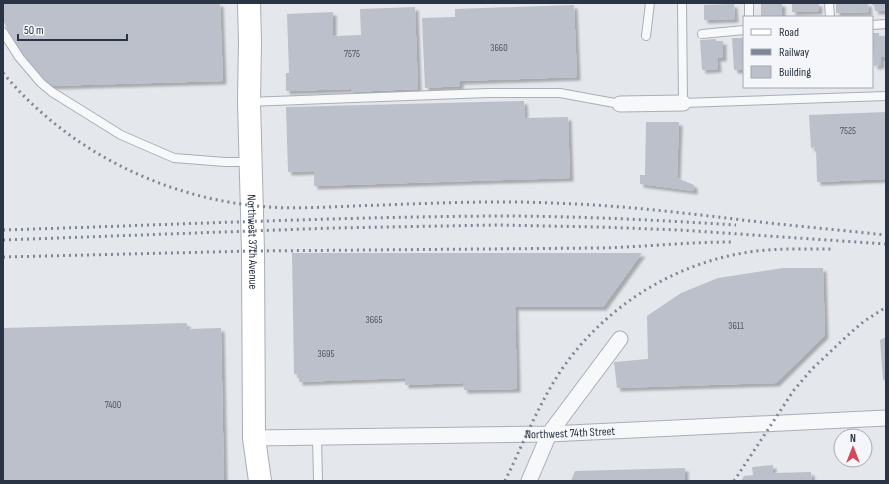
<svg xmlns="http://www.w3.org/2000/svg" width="889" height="484" font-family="'Sofia Sans Condensed',sans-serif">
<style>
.building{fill:#bbc0ca;filter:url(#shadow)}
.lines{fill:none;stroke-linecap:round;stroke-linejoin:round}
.lane-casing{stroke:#a9aeb7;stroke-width:10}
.street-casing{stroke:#a9aeb7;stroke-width:17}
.secondary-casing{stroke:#a9aeb7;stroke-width:24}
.lane{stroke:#f7f8fa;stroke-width:8}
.street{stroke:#f7f8fa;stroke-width:15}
.secondary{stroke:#fff;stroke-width:22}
.rail{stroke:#7d8696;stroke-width:3;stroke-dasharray:2 4;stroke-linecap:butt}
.labels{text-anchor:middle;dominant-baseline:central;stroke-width:3.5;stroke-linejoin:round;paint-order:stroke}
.number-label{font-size:10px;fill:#4f5766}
.street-label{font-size:12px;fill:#2b3445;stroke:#f4f6f9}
</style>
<defs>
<filter id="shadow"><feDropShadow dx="3.5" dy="3.5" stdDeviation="1" flood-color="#0004"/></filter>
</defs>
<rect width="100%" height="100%" fill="#e4e7ec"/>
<g class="building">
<path d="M3 3H220L223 81 48 86 16 47 3 20Z"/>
<rect x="761" y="3" width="21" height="14"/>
<path d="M792 3H819V11L792 12Z"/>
<path d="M839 3H868L869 12 836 13V4Z"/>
<path d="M872 3H886V11H875L874 5H872Z"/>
<path d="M734 4 735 19 704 20V5Z"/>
<path d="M574 5 577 77 460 81V86L425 88 422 18 455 17V9Z"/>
<path d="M415 7 418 89 351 92V89L286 91V73H289L287 14 333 12V36L361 35 360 9Z"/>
<path d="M872 33H879V36H886V57H881V65L874 66Z"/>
<path d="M732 38H744V70H734Z"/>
<path d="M716 39V41H723V58H717L718 69 702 70 700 40Z"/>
<path d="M524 101 525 118 568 117 570 178 314 186V171L288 172 286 107Z"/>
<path d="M886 112V179L817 182 816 147 811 148 809 115Z"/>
<path d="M646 122H679L677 178 694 185V191L640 184V175H645Z"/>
<path d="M292 253H642L603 307H515L517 389 464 390 463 383 405 385V378L299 382V375L294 374Z"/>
<path d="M783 268H823L825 335 776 383 617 388 614 362 648 359 647 316 681 293 718 278Z"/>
<path d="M187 323V329L221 328 224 481H3V328Z"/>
<path d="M886 337V380H883L880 340Z"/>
<path d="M773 465V473L811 472 812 481H741L744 476 753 475 752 467Z"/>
<path d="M685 468V481H571L575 471Z"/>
</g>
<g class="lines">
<defs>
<g id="lane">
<path d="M682 3 683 103 886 96"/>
<path d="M749 3V17"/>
<path d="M829 3 830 17"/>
<path d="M872 25 886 24"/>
<path d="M3 32 19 57 41 83 52 92 121 135 174 158 225 162H249"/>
<path d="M702 34 744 30"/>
<path d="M646 36 650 3"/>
<path d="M250 102 488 93H560L620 104"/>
<path d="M317 437 318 481"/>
</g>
<g id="street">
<path d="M620 104 683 103"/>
<path id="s1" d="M254 438 549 434 886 418"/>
<path d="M529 481 549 434 620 339"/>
</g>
<g id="secondary">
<path id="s2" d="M249 3 250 42 249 102 253 251 254 438 260 481"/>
</g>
</defs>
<use href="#lane" class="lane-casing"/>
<use href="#street" class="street-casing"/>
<use href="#secondary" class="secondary-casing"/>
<use href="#lane" class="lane"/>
<use href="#street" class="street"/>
<use href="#secondary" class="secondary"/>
<g class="rail">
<path d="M3 73C69 152 167 200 269 207 297 209 325 207 353 206 419 204 486 200 552 203 619 205 685 213 751 221 795 226 840 230 885 235"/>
<path d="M3 230C168 225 332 217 497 216 577 216 657 220 736 225"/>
<path d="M3 240 333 228 497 225 599 227 680 230 886 244"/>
<path d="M3 257 253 251 599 248C643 247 687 242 732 242"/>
<path d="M505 481C522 446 537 408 558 375 601 309 671 264 749 252 776 248 804 249 831 249"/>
<path d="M734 481 794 390 812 369 847 336 863 322 886 307"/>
</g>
</g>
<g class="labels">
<g class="number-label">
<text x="499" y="48">3660</text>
<text x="352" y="54">7575</text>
<text x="848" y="131">7525</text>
<text x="374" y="320">3665</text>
<text x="736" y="326">3611</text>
<text x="326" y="354">3695</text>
<text x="113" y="405">7400</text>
</g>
<g class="street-label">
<text stroke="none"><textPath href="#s2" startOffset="239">Northwest 37th Avenue</textPath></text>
<text stroke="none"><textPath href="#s1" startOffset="316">Northwest 74th Street</textPath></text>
</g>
</g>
<rect width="889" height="484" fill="none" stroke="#2b3445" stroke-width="8"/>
<rect x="743" y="16" width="130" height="72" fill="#f4f6f9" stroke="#a4a8b1"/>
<rect x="751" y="29" width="20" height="6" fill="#ffffff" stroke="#a4a8b1"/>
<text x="779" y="36" font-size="12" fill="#2b3445">Road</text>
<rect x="751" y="49" width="20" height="6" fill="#7d8696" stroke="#a4a8b1"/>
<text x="779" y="56" font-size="12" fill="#2b3445">Railway</text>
<rect x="751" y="66" width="20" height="12" fill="#bbc0ca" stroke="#a4a8b1"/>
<text x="779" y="76" font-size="12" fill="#2b3445">Building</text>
<g transform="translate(853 448)"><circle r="19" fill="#f4f6f9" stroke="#a4a8b1"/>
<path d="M0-3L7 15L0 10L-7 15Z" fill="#d1495b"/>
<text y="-6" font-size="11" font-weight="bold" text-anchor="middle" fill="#2b3445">N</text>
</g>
<path d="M18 34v6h109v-6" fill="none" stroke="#2b3445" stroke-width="2"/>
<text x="24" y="34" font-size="12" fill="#2b3445" stroke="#f4f6f9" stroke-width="3" paint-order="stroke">50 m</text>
</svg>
